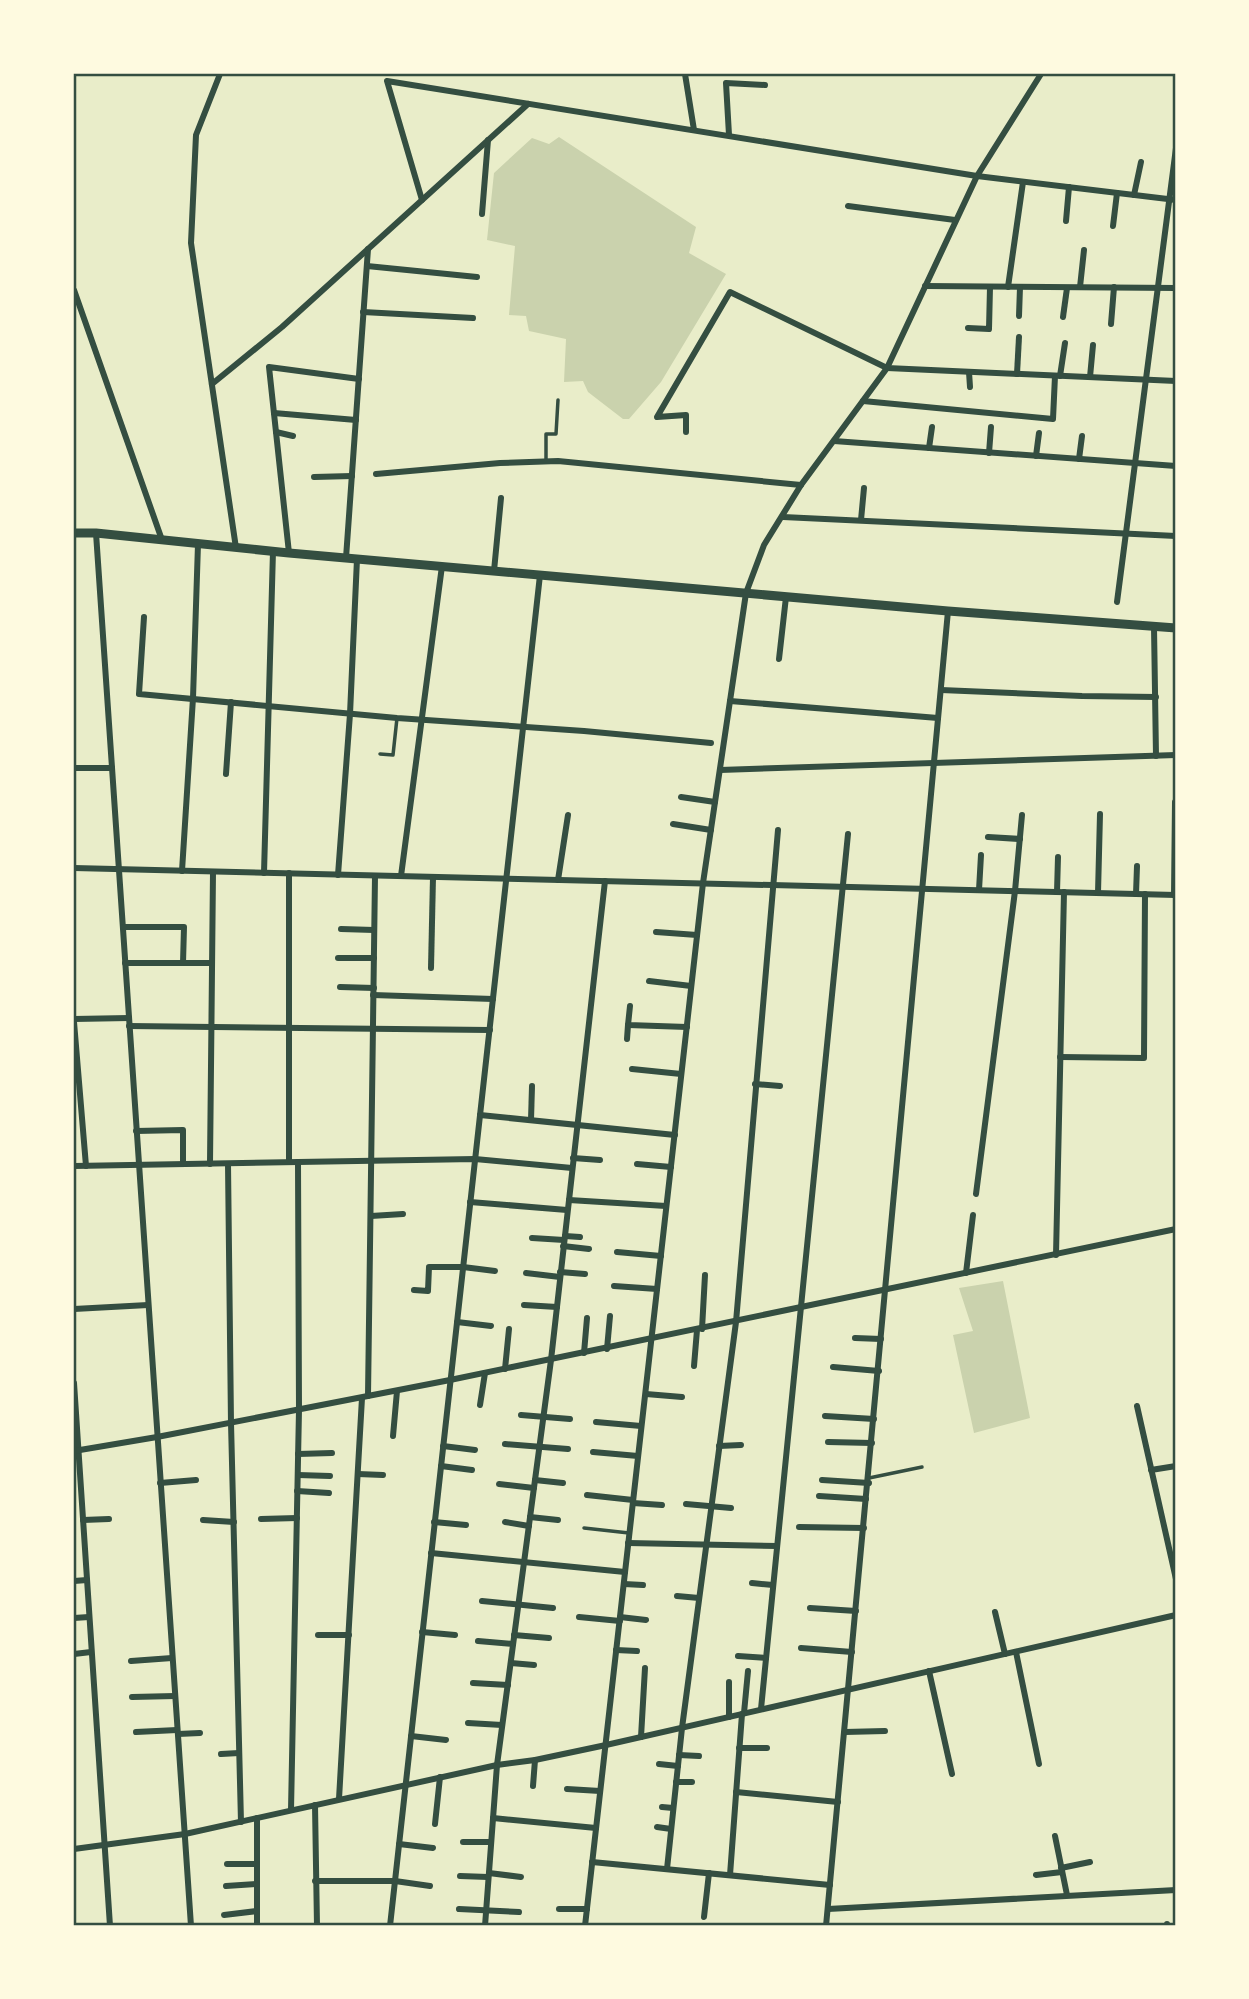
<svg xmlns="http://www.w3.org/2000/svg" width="1249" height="1999" font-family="'Varela Round',sans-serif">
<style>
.green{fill:#cad2ad}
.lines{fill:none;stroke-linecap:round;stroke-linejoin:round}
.service{stroke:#344e41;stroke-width:3.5}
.minor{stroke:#344e41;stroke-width:6}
.secondary{stroke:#344e41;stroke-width:9}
.neatline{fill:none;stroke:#344e41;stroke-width:2.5}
</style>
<rect width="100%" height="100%" fill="#e9edc9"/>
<g class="green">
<path d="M559 137 696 227 689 253 726 274 661 382 629 419H623L588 392 583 381 564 382 566 339 529 331 526 316 509 315 515 246 487 240 494 173 532 138 549 144Z"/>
<path d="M1003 1281 1030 1418 974 1433 953 1335 973 1331 959 1288Z"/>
</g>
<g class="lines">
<g class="service">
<path d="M546 460V434H556L558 400"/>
<path d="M380 754 393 755 397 718"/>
<path d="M869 1478 922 1467"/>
<path d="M584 1528 629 1533"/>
</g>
<g class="minor">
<path d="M220 74 196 135 191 243 236 548"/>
<path d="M685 74 694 130"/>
<path d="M729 135 726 83 765 85"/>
<path d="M1134 195 1141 162"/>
<path d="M422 200 387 81 977 176 1176 200"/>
<path d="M848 206 955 220"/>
<path d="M482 214 488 140"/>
<path d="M1066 221 1069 187"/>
<path d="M1113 226 1117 193"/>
<path d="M367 266 477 277"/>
<path d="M925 286 1176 288"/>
<path d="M1008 287 1023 182"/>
<path d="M1080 287 1084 250"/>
<path d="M74 290 162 540"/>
<path d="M363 312 473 318"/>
<path d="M1019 316 1020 287"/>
<path d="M1063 317 1067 288"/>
<path d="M1111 324 1114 287"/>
<path d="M968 328 989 329 990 287"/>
<path d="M969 372 970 387"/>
<path d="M1017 374 1019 337"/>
<path d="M1060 376 1065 343"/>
<path d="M1090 377 1093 345"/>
<path d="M212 384 282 327 528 104"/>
<path d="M863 401 1053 419 1055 376"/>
<path d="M274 413 356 420"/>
<path d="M276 432 293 436"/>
<path d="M686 432V415L657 417 730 292 887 368 1176 381"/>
<path d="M834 441 1176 466"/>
<path d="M929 448 932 427"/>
<path d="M989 453 991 427"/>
<path d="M1036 456 1039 433"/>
<path d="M1079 459 1082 436"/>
<path d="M376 474 500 463 558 461 801 485"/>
<path d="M314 477 352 476"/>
<path d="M783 517 1176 536"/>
<path d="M861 520 864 488"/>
<path d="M96 533 191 1926"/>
<path d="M289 553 269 367 359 379"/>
<path d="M346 558 368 249"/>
<path d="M494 571 501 498"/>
<path d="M1117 602 1176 148"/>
<path d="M144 617 139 694 397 718 584 731 711 743"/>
<path d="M1154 627 1156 756"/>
<path d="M779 659 786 597"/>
<path d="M941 690 1082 696 1156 697"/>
<path d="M730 701 938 718"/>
<path d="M74 768H112"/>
<path d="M720 770 1176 755"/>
<path d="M226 774 231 702"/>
<path d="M681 797 715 802"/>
<path d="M673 824 711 830"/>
<path d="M988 837 1020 839"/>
<path d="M74 868 1176 895"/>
<path d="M182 871 193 698 198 544"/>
<path d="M264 873 273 551"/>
<path d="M338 875 350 714 357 559"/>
<path d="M401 876 442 566"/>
<path d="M558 880 568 815"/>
<path d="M979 890 981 855"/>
<path d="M1057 892 1058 857"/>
<path d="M1098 893 1100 814"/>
<path d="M1136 894 1137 866"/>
<path d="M1174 895 1175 802"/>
<path d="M123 927H184L183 963"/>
<path d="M341 929 374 930"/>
<path d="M656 932 697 935"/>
<path d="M338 958H374"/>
<path d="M125 963H212"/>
<path d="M431 968 433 877"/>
<path d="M649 981 691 986"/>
<path d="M340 987 374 988"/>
<path d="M373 995 493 999"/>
<path d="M630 1006 628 1025 687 1027"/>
<path d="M74 1019 129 1018"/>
<path d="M74 1022 86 1166"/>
<path d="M129 1026 490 1030"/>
<path d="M627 1039 628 1025"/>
<path d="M1060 1057 1144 1058 1145 894"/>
<path d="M632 1069 681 1074"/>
<path d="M755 1084 780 1086"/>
<path d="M480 1115 675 1135"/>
<path d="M531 1120 532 1086"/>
<path d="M136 1131 183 1130V1164"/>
<path d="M573 1158 600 1160"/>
<path d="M289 1162V873"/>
<path d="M210 1164 213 872"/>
<path d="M228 1164 231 1423 241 1822"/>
<path d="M637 1164 671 1167"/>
<path d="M74 1166 475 1159 572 1168"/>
<path d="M976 1194 1015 891 1022 815"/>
<path d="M569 1200 666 1206"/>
<path d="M470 1202 567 1210"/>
<path d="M371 1216 403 1214"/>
<path d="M565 1236 580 1237"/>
<path d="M532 1238 564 1240"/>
<path d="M563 1246 589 1249"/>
<path d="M617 1252 661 1256"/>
<path d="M1056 1255 1064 892"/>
<path d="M560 1272 585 1274"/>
<path d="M526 1273 560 1277"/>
<path d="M966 1273 973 1215"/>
<path d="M614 1286 657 1289"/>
<path d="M414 1290 428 1291 429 1267H463L495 1271"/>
<path d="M524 1305 557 1307"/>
<path d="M74 1309 148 1305"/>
<path d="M457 1322 491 1326"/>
<path d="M702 1329 705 1275"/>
<path d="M855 1338 881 1339"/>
<path d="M607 1349 610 1316"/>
<path d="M584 1353 587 1318"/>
<path d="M694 1366 697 1330"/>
<path d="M833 1367 879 1371"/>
<path d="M505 1369 509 1329"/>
<path d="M74 1383 110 1926"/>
<path d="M646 1394 682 1397"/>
<path d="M368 1396 375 876"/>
<path d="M480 1405 485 1373"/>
<path d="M1137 1406 1176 1579"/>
<path d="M521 1415 570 1419"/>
<path d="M825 1416 874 1419"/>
<path d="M596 1422 641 1426"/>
<path d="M393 1436 397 1391"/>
<path d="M828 1442 872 1443"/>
<path d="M505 1444 568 1449"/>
<path d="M443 1446 475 1450"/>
<path d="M719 1446 741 1445"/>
<path d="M74 1451 157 1437 450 1380 1176 1229"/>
<path d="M593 1452 638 1456"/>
<path d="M298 1454 332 1453"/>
<path d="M441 1466 472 1470"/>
<path d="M1151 1470 1176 1466"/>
<path d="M358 1474 383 1475"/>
<path d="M298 1475 330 1476"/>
<path d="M535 1480 563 1483"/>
<path d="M822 1480 869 1483"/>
<path d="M160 1483 196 1480"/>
<path d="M499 1484 534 1488"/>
<path d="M297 1491 329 1493"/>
<path d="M587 1495 633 1500"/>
<path d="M819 1496 866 1499"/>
<path d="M633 1503 662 1505"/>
<path d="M686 1504 731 1508"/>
<path d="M530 1517 558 1520"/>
<path d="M261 1519 297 1518"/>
<path d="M83 1520 109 1519"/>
<path d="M203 1520 234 1522"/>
<path d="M434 1522 466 1525"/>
<path d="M505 1522 529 1526"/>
<path d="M799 1527 864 1528"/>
<path d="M628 1543 777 1546"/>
<path d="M431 1553 625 1572"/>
<path d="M74 1581 87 1580"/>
<path d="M752 1583 773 1585"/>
<path d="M624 1584 643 1585"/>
<path d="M677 1596 699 1598"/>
<path d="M482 1601 553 1608"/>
<path d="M810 1608 856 1611"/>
<path d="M995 1612 1005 1654"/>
<path d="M579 1617 620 1621"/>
<path d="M620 1617 646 1620"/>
<path d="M74 1618 89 1617"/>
<path d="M422 1632 455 1635"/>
<path d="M318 1635H349"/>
<path d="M514 1635 549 1638"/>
<path d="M478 1641 513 1644"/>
<path d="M801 1648 852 1652"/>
<path d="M616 1650 637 1651"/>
<path d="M1016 1652 1039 1764"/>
<path d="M74 1654 91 1652"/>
<path d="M738 1656 766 1658"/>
<path d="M131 1661 172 1658"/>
<path d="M511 1663 534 1665"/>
<path d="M929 1671 952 1774"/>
<path d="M473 1683 508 1685"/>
<path d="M132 1697 175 1696"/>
<path d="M761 1709 848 834"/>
<path d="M744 1713 748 1671"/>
<path d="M729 1717V1682"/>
<path d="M468 1723 502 1725"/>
<path d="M136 1732 177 1730"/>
<path d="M845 1732 885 1731"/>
<path d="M178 1734 200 1733"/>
<path d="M411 1736 446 1740"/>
<path d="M641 1737 645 1668"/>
<path d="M739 1748H767"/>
<path d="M221 1754 239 1753"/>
<path d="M679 1755 699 1756"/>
<path d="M659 1764 678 1766"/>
<path d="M676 1782H692"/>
<path d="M533 1786 535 1760"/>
<path d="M567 1789 600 1791"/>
<path d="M736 1792 838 1802"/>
<path d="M339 1799 362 1398"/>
<path d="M315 1805 317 1926"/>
<path d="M662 1807 673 1808"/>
<path d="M291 1810 299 1410 298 1162"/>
<path d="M493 1818 596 1828"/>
<path d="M435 1824 440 1777"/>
<path d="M657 1827 671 1829"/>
<path d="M1055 1836 1067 1895"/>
<path d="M463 1842H491"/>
<path d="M399 1844 433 1848"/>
<path d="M74 1849 185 1834 497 1765 535 1760 606 1745 1176 1615"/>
<path d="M592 1862 830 1885"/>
<path d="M227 1864H257"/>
<path d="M1061 1868 1090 1862"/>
<path d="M667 1869 682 1728 736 1322 778 830"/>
<path d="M489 1873 521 1877"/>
<path d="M730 1875 742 1714"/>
<path d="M1036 1875 1062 1872"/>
<path d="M460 1876 488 1877"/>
<path d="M315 1881H395L430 1886"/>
<path d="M226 1886 257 1884"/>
<path d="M459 1909 519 1912"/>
<path d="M559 1909H587"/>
<path d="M828 1909 1176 1890"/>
<path d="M224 1915 257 1911"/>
<path d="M704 1917 709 1873"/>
<path d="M1167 1924V1926"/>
<path d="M257 1926V1818"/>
<path d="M390 1926 540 575"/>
<path d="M485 1926 497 1765 551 1360 605 881"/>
<path d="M585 1926 703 883 746 593 764 545 801 485 887 368 977 176 1041 74"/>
<path d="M826 1926 948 611"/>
</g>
<path class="secondary" d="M74 533H96L289 553 948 611 1176 628"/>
</g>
<rect width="1249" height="1999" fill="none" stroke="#fefae0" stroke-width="150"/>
<rect x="75" y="75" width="1099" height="1849" class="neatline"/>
</svg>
